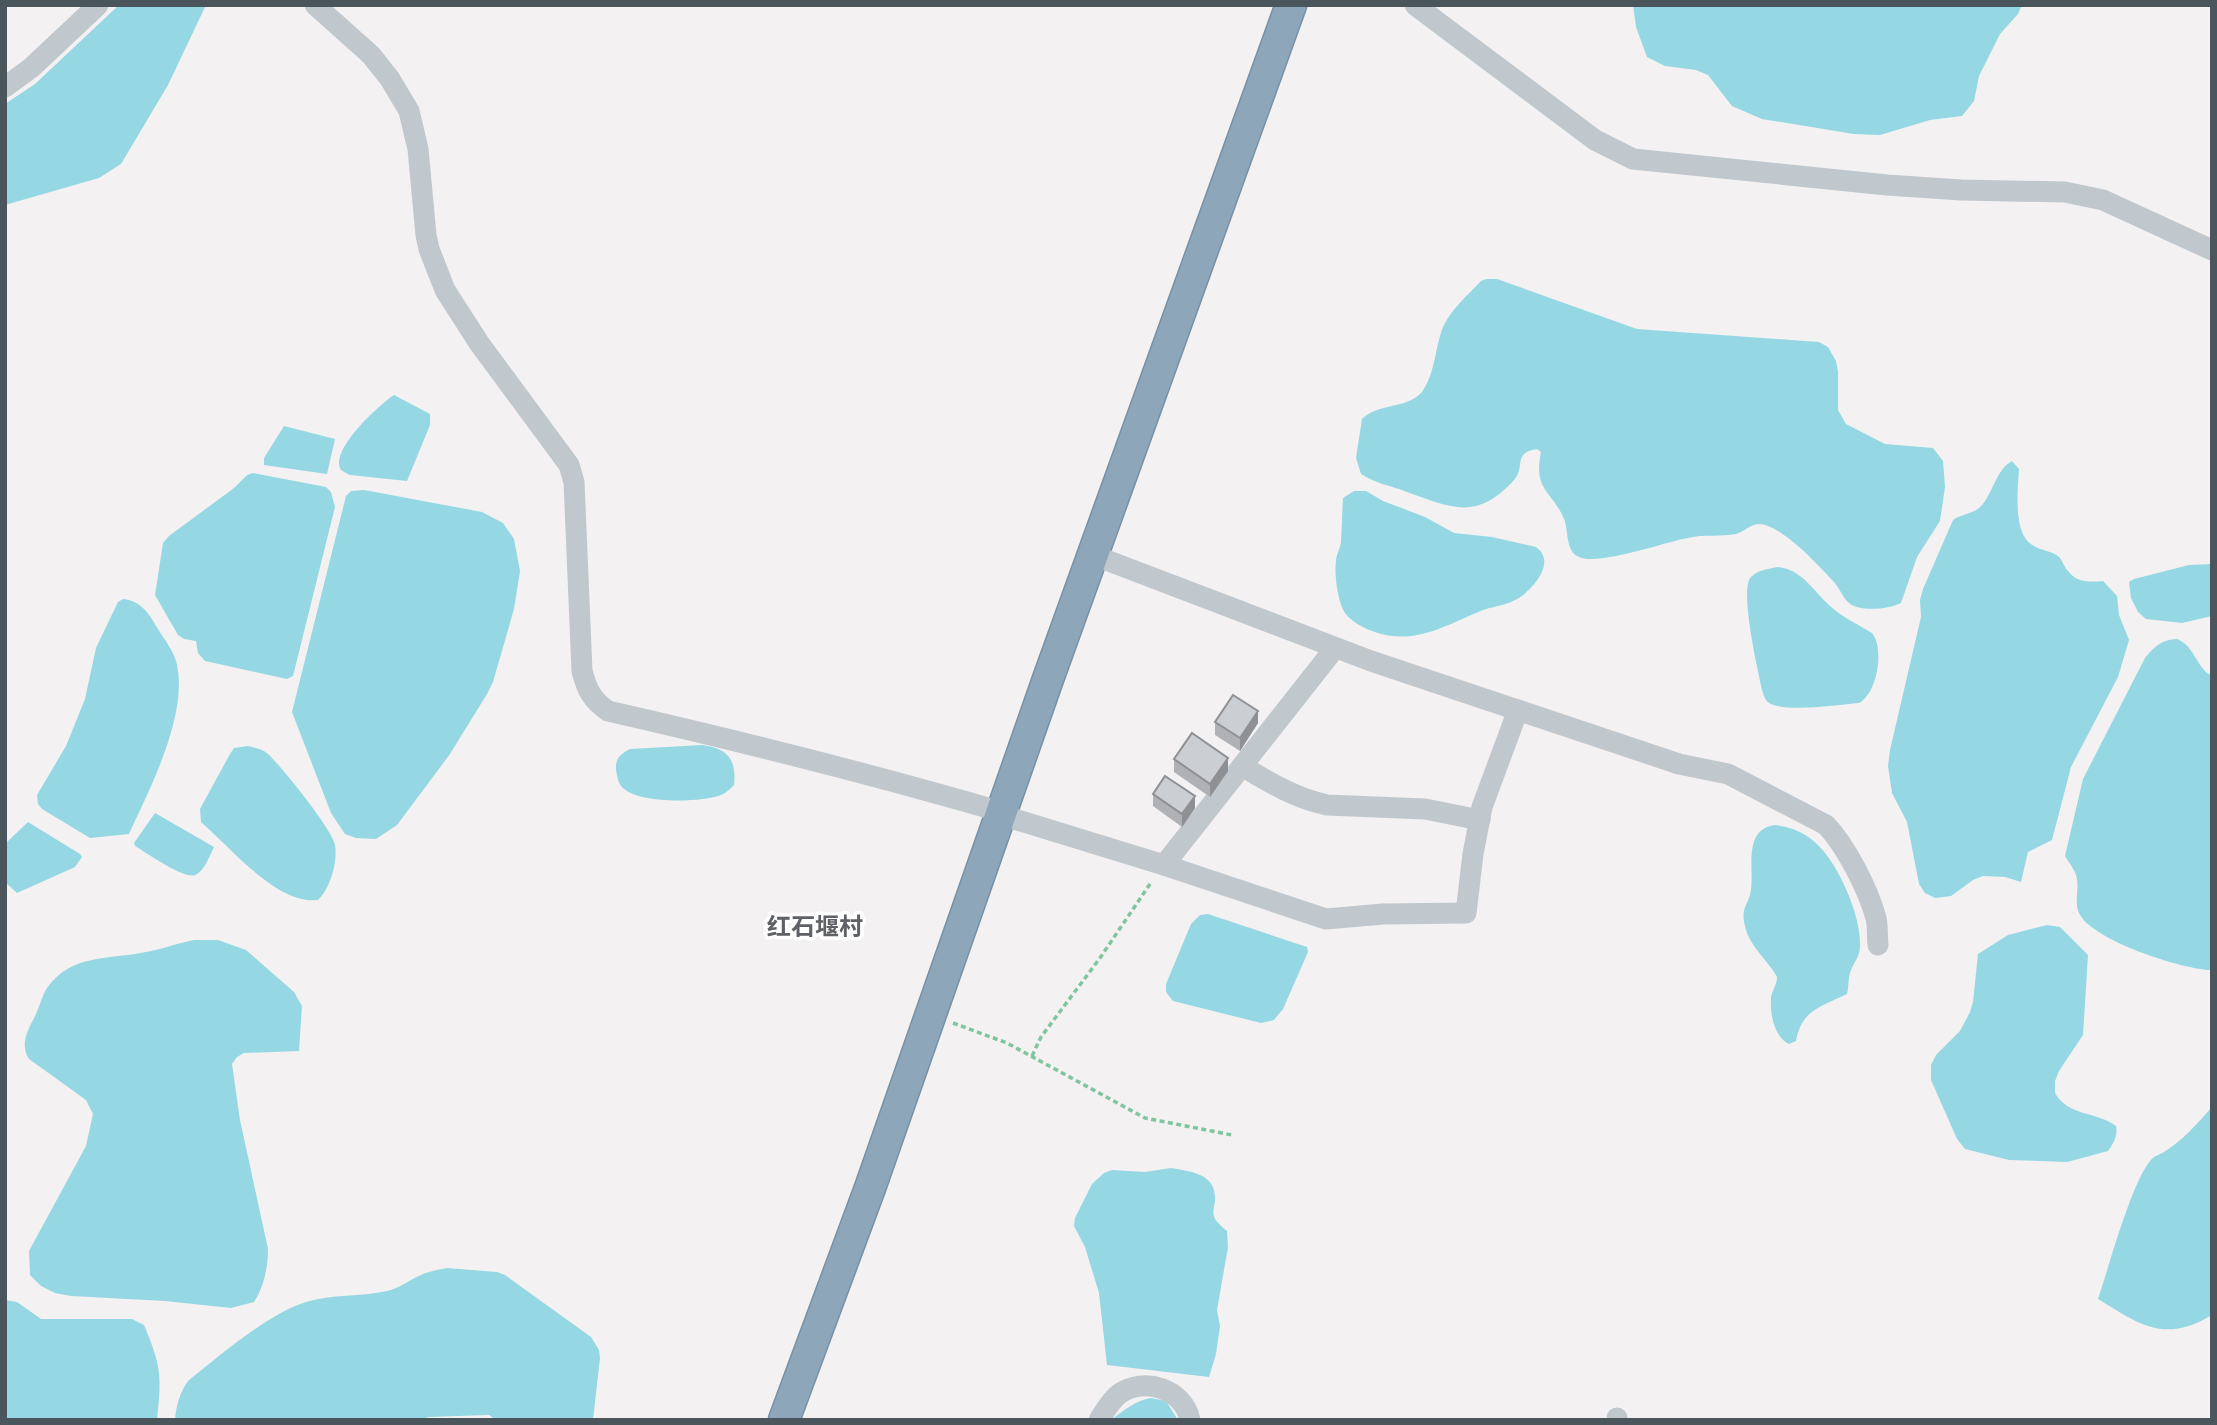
<svg xmlns="http://www.w3.org/2000/svg" width="2217" height="1425" font-family="'DM Sans','Noto Sans SC',sans-serif">
<style>
.water{fill:#95d8e4}
.lines{fill:none;stroke-linecap:round;stroke-linejoin:round}
.highway-casing{stroke:#7891a6;stroke-width:33}
.path{stroke:#7fc69f;stroke-width:3.5;stroke-dasharray:5 3.5;stroke-linecap:butt}
.minor{stroke:#c0c8ce;stroke-width:21}
.highway{stroke:#8da6ba;stroke-width:30}
.wall{fill:#afb1b5}
.shaded-wall{fill:#8e9093}
.building{fill:#cbced2;stroke:#8e9093;stroke-width:2}
.labels{text-anchor:middle;dominant-baseline:central;stroke-width:7;stroke-linejoin:round;paint-order:stroke}
.quarter-label{font-size:24px;font-weight:bold;fill:#5e6165;stroke:#fff}
</style>
<rect width="100%" height="100%" fill="#f3f1f1"/>
<g class="water">
<path d="M119 5H206L168 85 121 164 99 178 5 205V104L35 84Z"/>
<path d="M1633 5H2022L2018 14 2000 34 1979 76 1974 101 1962 116 1930 120 1880 135 1854 134 1762 119 1732 106 1708 75 1696 70 1665 66 1647 57 1636 27Z"/>
<path d="M1486 279H1497L1637 329 1819 342 1828 347 1836 361 1838 372V410L1846 424 1885 444 1933 448 1943 461 1945 487 1940 521 1917 557 1901 603C1889 609 1867 611 1854 606 1844 602 1841 590 1834 582 1818 565 1788 532 1765 525 1752 521 1747 531 1736 534 1721 537 1704 534 1688 538 1665 542 1598 566 1579 557 1565 551 1569 531 1564 519 1552 490 1533 491 1541 452L1537 449C1512 453 1526 467 1514 480 1477 521 1452 508 1407 492 1392 486 1374 483 1361 474L1356 458 1362 419C1378 403 1406 409 1421 393 1435 376 1435 347 1443 327 1451 309 1469 294 1481 281Z"/>
<path d="M394 395 430 414V425L407 481 350 475C348 474 342 471 341 470 328 451 380 404 394 395Z"/>
<path d="M284 426 335 439 327 474 264 465V458Z"/>
<path d="M2012 461 2019 469C2018 489 2012 535 2034 546 2042 551 2053 551 2059 557 2063 561 2064 567 2068 571 2077 583 2089 582 2103 581L2117 596 2119 615 2129 640 2118 677 2071 767 2052 840 2028 852 2021 882 2005 877 1983 876 1973 880 1951 896 1935 898 1925 893 1919 884 1907 822 1892 793 1888 766 1890 750 1921 617 1920 600 1923 589 1953 520C1961 514 1972 514 1979 508 1993 496 1995 470 2012 461Z"/>
<path d="M253 473 326 487 331 492 335 507 293 676 287 679 205 661 198 653 196 641 184 639 178 635 155 595 163 543 169 536 234 488 247 475Z"/>
<path d="M364 490 482 512 503 523 514 539 520 571 514 609 493 682 487 694 450 754 397 825 376 839 356 838 345 834 331 813 292 712 346 496 351 491Z"/>
<path d="M1354 491H1366L1383 501 1425 517 1454 533 1492 537 1536 547C1557 562 1533 589 1519 598 1508 605 1495 606 1483 610 1445 625 1414 647 1372 631 1363 628 1351 621 1345 613 1338 603 1334 574 1336 561 1336 554 1341 548 1341 541 1342 527 1342 512 1343 498Z"/>
<path d="M2212 564V616L2182 623 2146 619 2138 612 2131 598 2129 582 2134 579 2189 565Z"/>
<path d="M1777 567C1802 569 1813 591 1830 606 1842 617 1859 625 1872 633 1885 649 1877 694 1859 703 1838 705 1787 712 1771 704 1765 701 1764 696 1762 690 1758 671 1739 589 1751 577 1758 570 1768 569 1777 567Z"/>
<path d="M123 599C142 601 149 614 158 629 164 639 173 650 176 661 190 712 150 788 129 834L90 838 42 809 38 804 37 795 66 746 85 699 96 648 118 602Z"/>
<path d="M2177 639C2195 646 2196 668 2212 676V970C2183 970 2091 940 2079 913 2074 902 2079 891 2077 880 2077 872 2069 863 2065 856L2083 779 2145 658C2155 646 2161 640 2177 639Z"/>
<path d="M702 745C727 748 737 759 734 785 730 789 726 793 721 795 700 803 635 804 621 786 618 782 617 775 616 770 615 759 620 754 630 749Z"/>
<path d="M248 746C255 748 262 749 268 754 282 767 332 829 335 845 338 862 330 889 318 900 277 905 230 847 201 822L200 809 230 754 234 748Z"/>
<path d="M155 813 214 847C210 855 204 872 195 875 185 880 145 852 135 846L134 843Z"/>
<path d="M28 822 80 854 82 857 75 867 17 893 5 882V844Z"/>
<path d="M1775 825C1792 827 1806 833 1818 845 1840 867 1862 918 1860 948 1859 958 1853 963 1850 973 1848 979 1849 987 1847 994 1821 1007 1802 1009 1796 1041L1789 1044C1774 1037 1770 1014 1771 999 1771 991 1777 986 1777 977 1768 960 1749 946 1745 926 1740 907 1749 905 1751 890 1754 868 1743 829 1775 825Z"/>
<path d="M1208 914 1307 947 1308 952 1283 1009 1274 1020 1261 1023 1173 1001 1166 992V984L1191 924 1200 915Z"/>
<path d="M2047 925 2060 927 2088 955 2083 1035 2059 1071 2055 1081V1093C2069 1117 2096 1111 2116 1126 2118 1135 2114 1143 2108 1151L2067 1162 2009 1160 1965 1149 1957 1139 1931 1080V1065L1936 1055 1960 1031 1970 1012 1973 1002 1978 954 2008 935Z"/>
<path d="M194 940H218L246 950 294 992 302 1006 299 1051 244 1053 237 1057 232 1064 240 1120 268 1249C268 1267 264 1287 254 1302L231 1308 165 1301 71 1296 55 1293 41 1286 30 1275 29 1251 86 1146 93 1114 86 1100 29 1059C20 1045 27 1032 34 1018 39 1009 41 998 47 988 72 953 109 960 146 952 163 949 178 943 194 940Z"/>
<path d="M2212 1107V1315C2164 1344 2139 1324 2098 1299 2108 1270 2134 1172 2154 1157 2157 1155 2161 1154 2164 1152 2182 1141 2198 1123 2212 1107Z"/>
<path d="M1171 1168C1188 1171 1214 1173 1215 1196 1216 1204 1211 1211 1215 1219 1218 1223 1223 1228 1227 1231L1228 1247 1217 1310 1220 1326 1216 1354 1209 1377 1107 1365 1099 1293 1085 1247 1074 1226 1075 1218 1092 1184 1104 1173 1112 1170 1145 1172Z"/>
<path d="M447 1268 497 1272 505 1275 591 1337 599 1350 600 1358 593 1420H496L489 1415 429 1417 418 1420H175C176 1406 180 1391 189 1380 221 1355 267 1314 306 1302 332 1294 360 1297 387 1291 400 1288 409 1280 421 1275 429 1271 439 1270 447 1268Z"/>
<path d="M5 1300 17 1302 41 1319H132L144 1325C161 1366 162 1375 157 1420H5Z"/>
<path d="M1151 1398 1166 1401 1178 1420H1111C1123 1411 1136 1400 1151 1398Z"/>
</g>
<g class="lines">
<defs>
<path id="highway" d="M784 1420 870 1188 1048 679 1291 5"/>
</defs>
<use href="#highway" class="highway-casing"/>
<g class="path">
<path d="M953 1023 1007 1043 1145 1118 1232 1135"/>
<path d="M1032 1056 1041 1037 1100 958 1152 881"/>
</g>
<g class="minor">
<path d="M315 5 371 55 390 79 409 111 418 149 426 235 429 249 445 290 479 343 569 465 574 482 582 671C587 690 592 700 608 711 740 741 871 774 1002 812"/>
<path d="M1415 5 1595 140 1633 159 1887 185 1961 190 2065 192 2103 200 2212 250"/>
<path d="M5 87 31 68 98 5"/>
<path d="M1093 555 1371 661 1679 764 1728 774 1826 825C1846 846 1868 889 1876 918 1878 926 1877 936 1878 945"/>
<path d="M1242 766C1270 783 1295 798 1327 805L1425 809 1480 820"/>
<path d="M1001 815 1164 865 1326 919 1383 914 1466 913 1473 854 1482 807 1518 710"/>
<path d="M1164 865 1335 648"/>
<path d="M1617 1418V1420"/>
<path d="M1099 1420C1105 1411 1111 1400 1119 1394 1144 1376 1184 1389 1190 1420"/>
</g>
<use href="#highway" class="highway"/>
</g>
<g class="wall">
<path d="M1215 722 1258 723 1240 751 1215 735Z"/>
<path d="M1174 759 1228 771 1210 797 1174 772Z"/>
<path d="M1153 794 1195 808 1182 827 1153 806Z"/>
</g>
<g class="shaded-wall">
<path d="M1258 711V723L1240 751V738Z"/>
<path d="M1228 758V771L1210 797V784Z"/>
<path d="M1195 796V808L1182 827V814Z"/>
</g>
<g class="building">
<path d="M1233 695 1258 711 1240 738 1215 722Z"/>
<path d="M1192 733 1228 758 1210 784 1174 759Z"/>
<path d="M1165 776 1195 796 1182 814 1153 794Z"/>
</g>
<g class="labels">
<g class="quarter-label">
<text x="815" y="926">红石堰村</text>
</g>
</g>
<rect width="2217" height="1425" fill="none" stroke="#4a555c" stroke-width="14"/>
</svg>
